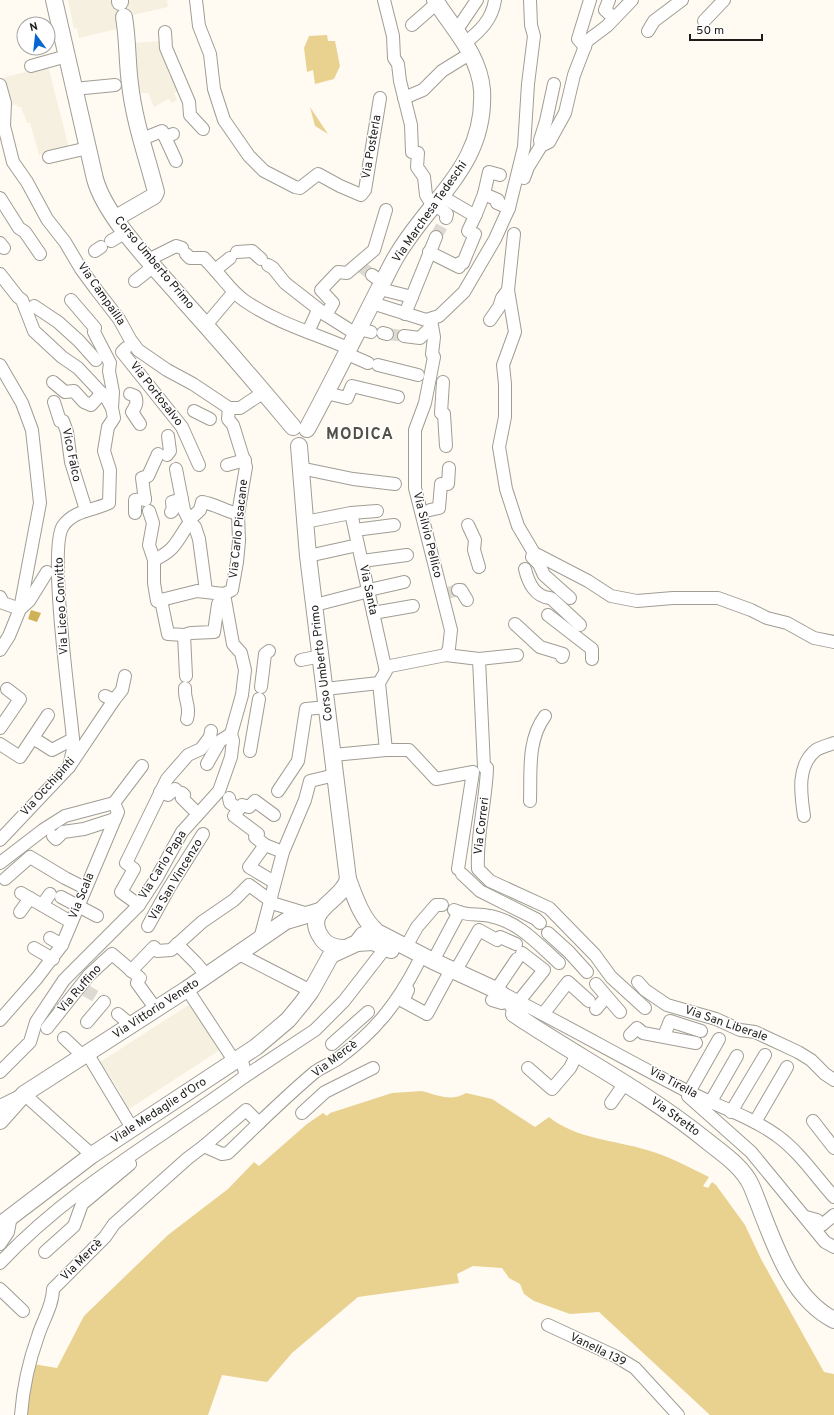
<svg xmlns="http://www.w3.org/2000/svg" width="834" height="1415" font-family="Overpass,sans-serif">
<style>
.built{fill:#f6f0e0}
.green{fill:#e9d190}
.water{fill:#d1b158}
.lines{fill:none;stroke-linecap:round;stroke-linejoin:round}
.street-tunnel{stroke:#dddad2;stroke-width:12;stroke-dasharray:12 6;stroke-linecap:butt}
.street-casing{stroke:#a09d95;stroke-width:14}
.secondary-casing{stroke:#a09d95;stroke-width:18}
.street{stroke:#fff;stroke-width:12}
.secondary{stroke:#fff;stroke-width:16}
.labels{text-anchor:middle;dominant-baseline:central;stroke-width:3;stroke-linejoin:round;paint-order:stroke}
.street-label{font-size:12px;fill:#1d1c19;stroke:#fff}
.district-label{font-size:16px;font-weight:bold;letter-spacing:1px;fill:#535049;stroke:#fff}
</style>
<rect width="100%" height="100%" fill="#fffbf3"/>
<g class="built">
<path d="M68 0H167L168 7 120 18 121 28 79 38 77 28 74 29Z"/>
<path d="M163 41 169 76 177 75 183 89 174 93 177 100 172 103 169 99 154 107 148 93H135L132 43Z"/>
<path d="M48 66 69 148 39 155 30 123H27L21 107H18L16 104 11 106 2 78Z"/>
<path d="M190 1004 220 1050 126 1111 118 1098 122 1095 106 1070 102 1072 97 1064Z"/>
</g>
<g class="green">
<path d="M327 35 328 41H335L340 66 334 79 315 84 313 70 307 72 304 48 309 36Z"/>
<path d="M310 107 328 134 315 126Z"/>
<path d="M422 1091C437 1095 451 1102 466 1093L492 1099 535 1127 549 1117C576 1139 614 1140 647 1150 668 1156 689 1167 709 1177L703 1186 708 1188 712 1182 716 1185 745 1225 761 1259 824 1372 834 1374V1415H710L599 1312 570 1314 534 1301 524 1294 520 1284 509 1278 502 1268 473 1266 457 1274 459 1283 358 1297 292 1353 267 1382 222 1375 208 1415H25L33 1364 57 1368 84 1316 168 1235 228 1189 254 1162 259 1166 307 1124 323 1113 327 1116 330 1113 392 1093Z"/>
</g>
<path class="water" d="M31 610 41 613 37 622 28 619Z"/>
<g class="lines">
<g class="street-tunnel">
<path d="M436 237 446 218"/>
<path d="M359 265 372 275"/>
<path d="M387 334 404 336"/>
<path d="M444 594 458 590"/>
<path d="M85 990 102 1000"/>
</g>
<defs>
<g id="street">
<path d="M196 0 199 26 210 54 214 89 224 120 249 156 264 171 295 187 300 188 318 174 340 186 361 195 365 190 380 98"/>
<path d="M384 0 393 36 394 58 398 64 400 81 411 125 412 152 418 153 417 167 424 177 426 195 429 200 447 214 446 218"/>
<path d="M609 0 605 10 614 18"/>
<path d="M704 21 724 0"/>
<path d="M412 25 437 3"/>
<path d="M456 31 477 0"/>
<path d="M648 31 654 21 682 0"/>
<path d="M165 32 166 48 189 102 190 115 203 129"/>
<path d="M465 43C480 31 492 20 495 0"/>
<path d="M585 47 578 39 590 0"/>
<path d="M31 66 67 56"/>
<path d="M0 85 5 103 4 126 13 162 27 182 47 219 65 242 81 269 95 288 119 319 130 339 138 350 167 370 193 384 229 408H240L264 392"/>
<path d="M74 89 115 85"/>
<path d="M404 98 423 90 442 71 471 53"/>
<path d="M165 137 176 161"/>
<path d="M142 139 162 131 165 137 173 134"/>
<path d="M541 146 540 140 546 121 554 84"/>
<path d="M49 157 88 148"/>
<path d="M524 178 528 167 541 146 549 142 565 113 574 75 587 41 607 26 632 0"/>
<path d="M484 194 489 172 500 175"/>
<path d="M441 196 470 213 476 214 484 194 498 200 497 203 509 208"/>
<path d="M0 198 19 228 25 232 40 254"/>
<path d="M468 231 476 214"/>
<path d="M111 241 126 232"/>
<path d="M0 243 4 248"/>
<path d="M95 251 101 247"/>
<path d="M237 252 252 251 261 259"/>
<path d="M429 252 459 267 460 263H463L475 234"/>
<path d="M186 254 190 258H204L215 270"/>
<path d="M230 258 215 270C225 281 233 293 245 301 277 323 313 333 348 348"/>
<path d="M148 260 176 246 182 248"/>
<path d="M268 265 273 268 285 283 326 315"/>
<path d="M0 274 18 297 22 300 34 331 62 357 78 368 107 399 112 408"/>
<path d="M372 275 383 283"/>
<path d="M135 281 154 266"/>
<path d="M380 289 412 297"/>
<path d="M508 290 515 332 503 365 505 384V417L499 447 506 489 518 526 534 553 588 581 611 596 637 601 673 598H718L751 610 767 618 787 623 814 638 834 642"/>
<path d="M372 303 426 320 439 316 464 292 495 239 509 208 524 147 528 84 534 36 531 25 530 0"/>
<path d="M34 306 58 322 79 341 96 360"/>
<path d="M405 314 436 237"/>
<path d="M431 320 434 337 432 354 434 357 425 403 415 430V488L451 630 449 648 446 655"/>
<path d="M490 320 499 307 502 298 508 290 514 234"/>
<path d="M206 325 234 292"/>
<path d="M359 329 371 332"/>
<path d="M308 332 318 310"/>
<path d="M383 333 387 334"/>
<path d="M356 334 326 315 333 303 321 290 338 272 347 273 374 250 386 210"/>
<path d="M404 336 420 338 431 327"/>
<path d="M126 348 122 352 182 427 199 465"/>
<path d="M345 353 368 363"/>
<path d="M0 365 22 403 32 430 40 503 20 609 9 636 0 650"/>
<path d="M378 365 418 375"/>
<path d="M53 382 65 392 74 391 84 402 91 405 102 393"/>
<path d="M443 382 441 413 444 414 446 446"/>
<path d="M326 393 347 398 352 386 398 397"/>
<path d="M130 394 135 396C138 402 136 406 132 412L140 424"/>
<path d="M54 402 60 421H63L67 432 71 462 86 510"/>
<path d="M194 411 210 419"/>
<path d="M167 455 170 451 168 436"/>
<path d="M227 465 245 460"/>
<path d="M300 468 353 479 395 484"/>
<path d="M176 469 184 510 190 522 195 527 199 539 206 591"/>
<path d="M145 500 142 478 148 476 158 454"/>
<path d="M430 510 439 508 441 484H448L449 468"/>
<path d="M149 511 153 523 149 545 154 560V583L157 601 197 591 224 594 218 604 214 632 191 633 184 635 186 676"/>
<path d="M171 512 173 510 172 502 182 499"/>
<path d="M135 513V500L145 499"/>
<path d="M351 513 385 667"/>
<path d="M189 520 200 510 202 502C215 504 225 511 238 514"/>
<path d="M305 522 351 513 377 511"/>
<path d="M468 525 475 540 474 550 479 567"/>
<path d="M355 530 394 525"/>
<path d="M533 554 532 557 539 564 544 575 570 598"/>
<path d="M308 556 358 545"/>
<path d="M154 560C177 549 176 541 190 522"/>
<path d="M362 561 407 555"/>
<path d="M525 569C528 582 535 597 550 598"/>
<path d="M369 590 404 582"/>
<path d="M458 590H461L467 600"/>
<path d="M0 597 3 603 20 609"/>
<path d="M552 599 580 625"/>
<path d="M161 600 168 634 184 635"/>
<path d="M315 605 369 591"/>
<path d="M20 609 29 601 47 572"/>
<path d="M373 613 413 606"/>
<path d="M548 615 592 649V659"/>
<path d="M515 624 540 647 563 654 562 657"/>
<path d="M479 659 484 767 487 768C486 802 476 835 478 869L490 881 549 908 595 955 611 977 645 1008"/>
<path d="M301 660 321 656"/>
<path d="M261 687 265 654 269 651"/>
<path d="M185 688C184 701 191 706 187 719"/>
<path d="M325 689 379 683"/>
<path d="M114 700 122 690 125 676"/>
<path d="M0 728 20 699 7 689"/>
<path d="M33 738 52 750 73 739"/>
<path d="M0 744 20 757 48 715"/>
<path d="M386 750H409L436 779 473 772 458 869"/>
<path d="M250 751 259 699"/>
<path d="M333 755 386 750 379 683 386 671 385 667 446 655 479 659 517 655"/>
<path d="M207 764 220 741 231 734"/>
<path d="M69 767 73 749V739C70 704 48 548 63 526 74 510 93 511 109 503L110 470 104 451 108 427 114 418 112 408 113 392 109 371 110 363 94 332 95 328 71 300"/>
<path d="M278 791 298 761 306 709 327 707"/>
<path d="M160 792 168 795 175 789 177 791"/>
<path d="M182 793 184 795 182 798 198 814"/>
<path d="M229 798 230 803 239 809 234 816 258 834 255 837 265 845 283 852"/>
<path d="M530 801C531 772 527 740 545 716"/>
<path d="M114 803 142 766"/>
<path d="M239 809 242 805 249 807 255 801 274 815"/>
<path d="M804 816C801 795 796 766 816 750 821 747 829 745 834 743"/>
<path d="M53 836 56 839 63 832 84 829 115 819"/>
<path d="M0 840 69 767 114 700 105 696"/>
<path d="M265 845 249 867 274 882"/>
<path d="M0 863 43 830 65 816 114 803"/>
<path d="M462 874 480 891 536 919 540 923"/>
<path d="M5 879 30 857 65 878 85 888"/>
<path d="M21 893 71 922"/>
<path d="M61 897 97 916"/>
<path d="M42 905 50 894"/>
<path d="M139 905 121 892 134 869 126 863 167 779 188 755 201 749 210 737 211 731"/>
<path d="M454 910C469 917 476 913 490 916 518 921 539 945 559 963"/>
<path d="M20 912 30 898"/>
<path d="M148 926 169 888 203 834"/>
<path d="M548 933 569 952 587 972"/>
<path d="M50 938 62 945"/>
<path d="M260 939 283 852 305 800 310 781 335 775"/>
<path d="M177 944 196 963 207 976"/>
<path d="M406 947 417 927 436 905H442"/>
<path d="M34 948 53 959"/>
<path d="M239 954 311 991"/>
<path d="M517 959 496 990C558 1021 619 1056 681 1088 711 1104 750 1116 776 1135 799 1151 816 1177 834 1197"/>
<path d="M433 961 459 912"/>
<path d="M131 971 154 947 157 951 171 950 202 922 234 900 249 885 275 904 308 914"/>
<path d="M455 972 479 930 497 940 500 937 516 944"/>
<path d="M638 982 645 990 667 1005 716 1019 740 1030 755 1032 798 1052 811 1060 825 1074 834 1080"/>
<path d="M596 984 620 1012"/>
<path d="M187 989 235 1062"/>
<path d="M408 990 403 1001 427 1014 447 977"/>
<path d="M492 1000 502 1003 509 1000 512 1001"/>
<path d="M519 1001 544 970 522 953"/>
<path d="M596 1009 606 997"/>
<path d="M544 1013 568 982 589 1001"/>
<path d="M118 1014 131 1025"/>
<path d="M0 1020 37 978 62 945 118 812 114 803"/>
<path d="M87 1022 104 1002"/>
<path d="M47 1028 89 975 112 954 140 978 137 983 156 1009"/>
<path d="M630 1035 637 1028 643 1033 696 1043"/>
<path d="M664 1036 670 1021 701 1031"/>
<path d="M64 1038 83 1056"/>
<path d="M332 1044 368 1012"/>
<path d="M87 1053 132 1128"/>
<path d="M528 1068 552 1089 570 1068 577 1054"/>
<path d="M0 1072 30 1042 36 1022 64 980 139 905 156 879 182 832 219 791 231 757 233 741 231 734 242 695 245 670 241 653 233 644 224 594 232 590 237 562 239 541 238 514 246 467 233 425 228 419 229 408"/>
<path d="M244 1077 315 1030 344 1001 386 947"/>
<path d="M689 1092 719 1039"/>
<path d="M688 1096 751 1152 825 1242 834 1247"/>
<path d="M611 1103 625 1083"/>
<path d="M710 1103 737 1056"/>
<path d="M0 1106 24 1094 92 1155"/>
<path d="M731 1112 765 1055"/>
<path d="M302 1113 325 1092 373 1068"/>
<path d="M813 1121 834 1148"/>
<path d="M755 1122 787 1067"/>
<path d="M204 1146 246 1110 259 1123"/>
<path d="M806 1217 817 1220 822 1225 834 1215"/>
<path d="M0 1244 8 1232 11 1216"/>
<path d="M45 1252 74 1226 82 1204 130 1164 129 1162"/>
<path d="M0 1263C71 1187 162 1138 244 1077L245 1072 241 1058"/>
<path d="M0 1289 23 1311"/>
<path d="M548 1325 617 1357 635 1368 678 1415"/>
<path d="M21 1415C23 1388 29 1361 38 1336 43 1320 53 1305 53 1289L105 1237 114 1224 188 1158 204 1146 222 1154 228 1153C256 1126 285 1097 315 1072 322 1067 330 1064 336 1060 374 1033 397 1004 418 963"/>
</g>
<g id="secondary">
<path d="M54 0 95 179C106 219 157 269 184 301 221 342 257 384 293 427"/>
<path d="M120 0V2"/>
<path d="M116 218 154 196 156 192C147 157 134 121 130 84 127 62 128 40 124 17"/>
<path d="M307 429C332 383 355 336 379 289 386 277 391 264 399 252 434 195 486 164 482 90 479 54 453 29 435 0"/>
<path d="M299 446 308 556 348 879C355 898 362 919 377 932L433 961 496 990 509 1000 523 1020"/>
<path d="M357 943 373 942 391 950"/>
<path d="M345 948C335 948 326 946 321 937 302 909 343 901 348 879"/>
<path d="M514 1014C578 1057 647 1092 707 1141 723 1154 742 1166 751 1185 771 1232 786 1295 834 1320"/>
<path d="M0 1121 24 1094 187 989 286 921 320 911"/>
<path d="M0 1225 92 1155 256 1047 288 1020 302 1003 311 991 331 955 357 943 363 935"/>
</g>
</defs>
<use href="#street" class="street-casing"/>
<use href="#secondary" class="secondary-casing"/>
<use href="#street" class="street"/>
<use href="#secondary" class="secondary"/>
</g>
<g class="labels">
<g class="street-label">
<text transform="translate(372 147) rotate(-80)">Via Posterla</text>
<text transform="translate(430 212) rotate(-55)">Via Marchesa Tedeschi</text>
<text transform="translate(154 263) rotate(50)">Corso Umberto Primo</text>
<text transform="translate(101 294) rotate(55)">Via Campailla</text>
<text transform="translate(156 394) rotate(52)">Via Portosalvo</text>
<text transform="translate(71 455) rotate(78)">Vico Falco</text>
<text transform="translate(239 529) rotate(-84)">Via Carlo Pisacane</text>
<text transform="translate(427 535) rotate(76)">Via Silvio Pellico</text>
<text transform="translate(368 590) rotate(78)">Via Santa</text>
<text transform="translate(62 606) rotate(-93)">Via Liceo Convitto</text>
<text transform="translate(322 663) rotate(-97)">Corso Umberto Primo</text>
<text transform="translate(48 787) rotate(-48)">Via Occhipinti</text>
<text transform="translate(482 826) rotate(-83)">Via Correri</text>
<text transform="translate(163 865) rotate(-58)">Via Carlo Papa</text>
<text transform="translate(176 880) rotate(-59)">Via San Vincenzo</text>
<text transform="translate(82 896) rotate(-68)">Via Scala</text>
<text transform="translate(80 989) rotate(-49)">Via Ruffino</text>
<text transform="translate(156 1009) rotate(-33)">Via Vittorio Veneto</text>
<text transform="translate(726 1024) rotate(19)">Via San Liberale</text>
<text transform="translate(335 1059) rotate(-37)">Via Mercè</text>
<text transform="translate(673 1083) rotate(28)">Via Tirella</text>
<text transform="translate(159 1111) rotate(-33)">Viale Medaglie d'Oro</text>
<text transform="translate(675 1117) rotate(36)">Via Stretto</text>
<text transform="translate(82 1260) rotate(-45)">Via Mercè</text>
<text transform="translate(598 1350) rotate(26)">Vanella 139</text>
</g>
<g class="district-label">
<text x="360" y="435">MODICA</text>
</g>
</g>
<g transform="translate(36 36) rotate(345)"><circle r="19" fill="#ffffff" stroke="#a5a4a3"/>
<path d="M0-3L7 15L0 10L-7 15Z" fill="#0666cf"/>
<text y="-6" font-size="11" font-weight="bold" text-anchor="middle" fill="#1d1c19">N</text>
</g>
<path d="M690 34v6h72v-6" fill="none" stroke="#1d1c19" stroke-width="2"/>
<text x="696" y="34" font-size="12" fill="#1d1c19" stroke="#ffffff" stroke-width="3" paint-order="stroke">50 m</text>
</svg>
